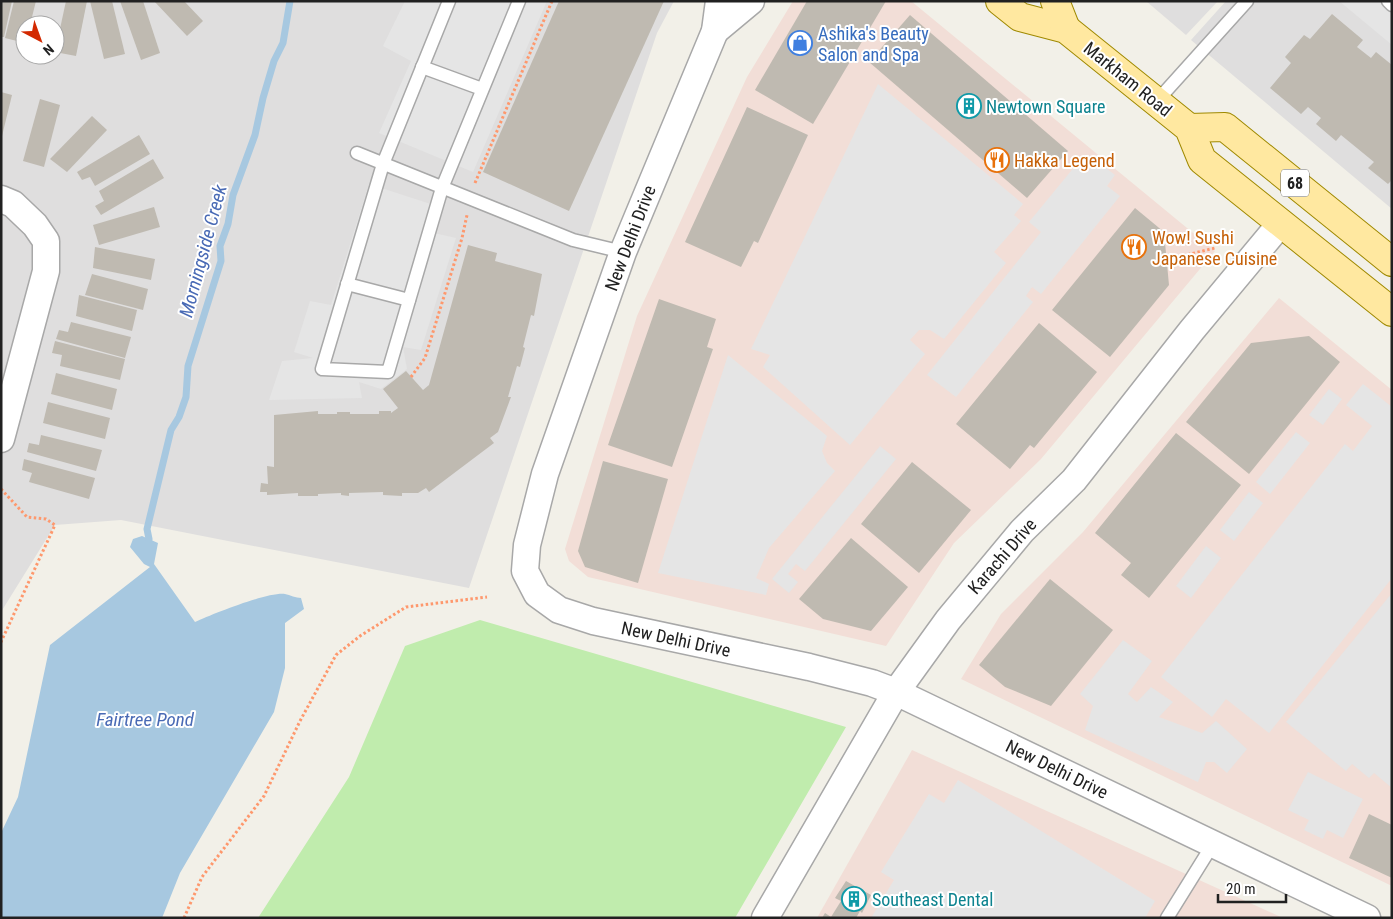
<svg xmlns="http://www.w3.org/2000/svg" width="1393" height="919" font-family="'Roboto Condensed',sans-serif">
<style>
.residential{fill:#dfdede;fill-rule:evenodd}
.commercial{fill:#f2ded7}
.grass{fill:#c0ecad}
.parking{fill:#e5e5e5}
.water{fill:#a7c8e0}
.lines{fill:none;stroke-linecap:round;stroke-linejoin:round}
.stream{stroke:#a7c8e0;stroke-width:7}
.building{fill:#bfbab1}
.service-casing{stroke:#a8a8a8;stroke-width:15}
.minor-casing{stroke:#a8a8a8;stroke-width:29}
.primary-casing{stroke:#9f8900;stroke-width:30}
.path{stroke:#fe986d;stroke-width:3;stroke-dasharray:2.5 2.5;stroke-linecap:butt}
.service{stroke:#fff;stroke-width:12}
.minor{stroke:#fff;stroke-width:26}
.primary{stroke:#ffe8a0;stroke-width:28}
.labels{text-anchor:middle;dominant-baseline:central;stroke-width:4;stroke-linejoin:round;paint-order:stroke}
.shield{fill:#fff;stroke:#646464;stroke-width:1}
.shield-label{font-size:16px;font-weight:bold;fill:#212121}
.shop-label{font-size:18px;fill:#366cbe;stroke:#fff;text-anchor:start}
.street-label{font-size:18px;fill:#212121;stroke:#fff}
.culture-label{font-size:18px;fill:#0d838f;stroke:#fff;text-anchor:start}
.food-label{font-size:18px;fill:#c56008;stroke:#fff;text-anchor:start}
.water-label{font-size:19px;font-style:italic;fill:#496ab5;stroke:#fff}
</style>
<rect width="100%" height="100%" fill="#f2f0e8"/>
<g class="residential">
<path d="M1 1H674L657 33 469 588 121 520 55 525 1 612ZM25 25H55V55H25Z"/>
<path d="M1146 1H1218L1186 35Z"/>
<path d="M1226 1H1392V209L1191 40Z"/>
</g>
<g class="commercial">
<path d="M793 1H911L1215 251 1041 459 954 543 886 646 588 577 569 561 565 549 637 316 747 77Z"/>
<path d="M1279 298 1392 390V886L961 679 1001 614 1083 532Z"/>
<path d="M912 750 1283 918H817Z"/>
</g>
<path class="grass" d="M480 620 846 727 735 918H258L349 777 405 646Z"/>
<g class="parking">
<path d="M405 1H547L473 172 379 133 411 61 383 46Z"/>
<path d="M1339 1H1392V45Z"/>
<path d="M878 84 1023 204 1014 215 1021 221 994 252 1006 263 944 339 930 330H919L910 340 925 354 850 445 763 367 770 355 751 349Z"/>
<path d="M1097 161 1115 175 1107 186 1120 196 1041 294 1032 287 1026 296 1033 302 956 397 927 375 1041 232 1029 222 1076 165 1087 173Z"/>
<path d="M369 184 440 207 434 233 456 238 421 350 403 347 407 369 381 389 359 382 362 398 269 400 282 361 313 358 294 352 310 301 331 305Z"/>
<path d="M728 355 827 436 822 451 827 463 835 471 769 548 756 578 769 584 766 595 658 573Z"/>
<path d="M1363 384 1392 407V578L1269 733 1226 699 1212 717 1161 677 1345 444 1353 451 1372 426 1346 405Z"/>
<path d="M1329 389 1342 399 1323 425 1309 415Z"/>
<path d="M1296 432 1310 443 1270 494 1256 482Z"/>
<path d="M880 446 896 459 805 571 796 564 788 574 798 582 789 593 772 579Z"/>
<path d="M1249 492 1263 503 1234 541 1220 530Z"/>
<path d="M1206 546 1221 558 1191 598 1176 586Z"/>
<path d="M1392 593V788L1374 773 1369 778 1352 764 1346 771 1286 722Z"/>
<path d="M1123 640 1152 661 1128 694 1137 702 1151 687 1173 702 1159 717 1202 733 1216 721 1247 749 1227 773 1214 762H1206L1198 782 1085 730 1093 706 1080 694Z"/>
<path d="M1308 772 1363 799 1343 838 1327 830 1323 839 1304 830 1309 820 1288 810Z"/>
<path d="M958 780 1155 901 1145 918H871L894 880 881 872 929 794 944 803Z"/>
</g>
<path class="water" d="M142 536 158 543 154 564 195 622C213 614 267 592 285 594 290 595 296 598 301 598L304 609 285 623V668L274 712 180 873 162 918H1V833L18 797 50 645 150 567 144 564 130 547 133 539Z"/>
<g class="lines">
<path class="stream" d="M149 539 147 529 171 430 179 417 186 397 188 366 221 261 220 246 228 224 233 195 255 135 263 98 274 61 283 43 290 1"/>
</g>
<g class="building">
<path d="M1 1H12L4 37H1Z"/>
<path d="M14 1H36L30 25H25V43L5 38Z"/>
<path d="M66 1H87L76 56 55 52Z"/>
<path d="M90 1H112L125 54 104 59Z"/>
<path d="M120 1H143L160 53 141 60Z"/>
<path d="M154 1H184L203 21 187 36Z"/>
<path d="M559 1H664L569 211 483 172Z"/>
<path d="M807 1H886L813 124 755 90Z"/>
<path d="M1332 14 1363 40 1357 47 1371 58 1376 52 1392 65V180L1388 184 1368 168 1374 162 1341 135 1336 141 1316 124 1321 118 1308 107 1301 114 1270 88 1291 63 1285 57 1304 35 1310 39Z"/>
<path d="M910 15 1068 151 1027 198 869 62Z"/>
<path d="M1 92 12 95 2 136H1Z"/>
<path d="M40 99 60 105 44 167 23 161Z"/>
<path d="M747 107 808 135 758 243 754 241 741 267 685 242Z"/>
<path d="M92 116 107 130 67 172 50 159Z"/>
<path d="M139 135 150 154 95 186 90 177 82 180 77 172Z"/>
<path d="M153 159 164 178 101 215 95 206 104 201 99 191Z"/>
<path d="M154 207 160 227 99 245 93 225Z"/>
<path d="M1135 208 1164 232 1169 285 1110 357 1052 310Z"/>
<path d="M468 245 497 253 495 261 542 274 534 316 531 315 523 347 525 348 520 367 517 366 508 397H511L498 432 490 438 494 443 429 492 426 488 418 493H402V496L383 495V492L349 493V496L341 495V493L318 494V496H298V493L267 495V492H260L261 483 268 484 267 466 274 467V415L318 411V414H337V412H350V414H379V411H391V413L398 408 383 389 406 371 423 390 429 385Z"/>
<path d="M95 247 155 259 151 280 93 268Z"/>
<path d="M92 274 148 289 143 310 85 295Z"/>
<path d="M79 295 137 310 132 331 76 316Z"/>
<path d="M659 299 716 319 707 347 713 349 672 467 608 445Z"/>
<path d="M71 322 131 337 125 358 56 339 59 330 68 332Z"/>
<path d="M1039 323 1097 372 1034 448 1030 445 1010 469 956 424Z"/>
<path d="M1309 336 1340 362 1249 474 1186 422 1251 343Z"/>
<path d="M55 341 125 359 120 380 60 366 62 355 52 353Z"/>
<path d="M56 373 117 389 112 410 51 394Z"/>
<path d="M48 402 110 418 105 439 43 423Z"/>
<path d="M1176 433 1241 485 1149 598 1121 575 1131 563 1095 533Z"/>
<path d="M41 435 102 450 96 471 27 452 29 443 39 445Z"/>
<path d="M24 459 95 478 89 499 29 482 32 473 22 470Z"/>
<path d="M603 461 668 479 638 583 585 567 578 551Z"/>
<path d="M912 462 971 510 919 573 861 524Z"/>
<path d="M851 538 908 587 871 631 823 619 799 599Z"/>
<path d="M1050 579 1113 630 1051 706 1005 687 979 665Z"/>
<path d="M1369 814 1392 825V878L1349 858Z"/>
<path d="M846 881 871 895 862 913 860 911 856 918H822L825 913 831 917 841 901 835 898Z"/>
</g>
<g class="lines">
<defs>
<g id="service">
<path d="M449 1 383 164 322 369 388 372 442 188 519 1"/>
<path d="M1388 1 1392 5"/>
<path d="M422 67 482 89"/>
<path d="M1156 102 1247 1"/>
<path d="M357 153 573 240 623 252"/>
<path d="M347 284 409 300"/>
<path d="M1167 918 1213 844"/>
</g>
<g id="minor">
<path d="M719 1 715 31 623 252 545 474 527 545 525 571 537 594 559 610 593 621 809 667 872 683 896 692 1367 918"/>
<path d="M715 31 751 1"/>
<path d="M1 199 13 204 35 225 46 241V271L1 439"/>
<path d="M765 918 896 692 948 620 1022 531 1074 480 1192 330 1281 223"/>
</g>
<g id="primary">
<path d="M1000 1 1020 17 1066 29 1189 128 1202 160 1392 312"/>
<path d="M1055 1 1066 29"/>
<path d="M1189 128 1225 127 1392 262"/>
</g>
</defs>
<use href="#service" class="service-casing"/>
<use href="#minor" class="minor-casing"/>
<use href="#primary" class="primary-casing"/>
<g class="path">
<path d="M475 183 552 1"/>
<path d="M1178 257 1215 248"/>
<path d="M411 377 425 358 462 238 467 215"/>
<path d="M1 489 27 517 46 519 55 525 1 642"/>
<path d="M184 918 202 877 264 796 300 721 336 655 360 636 406 607 487 597"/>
</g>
<use href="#service" class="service"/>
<use href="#minor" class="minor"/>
<use href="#primary" class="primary"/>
</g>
<defs>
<symbol id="shop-ring" viewBox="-11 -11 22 22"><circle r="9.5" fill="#fff" stroke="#3f7fe0" stroke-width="1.5"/><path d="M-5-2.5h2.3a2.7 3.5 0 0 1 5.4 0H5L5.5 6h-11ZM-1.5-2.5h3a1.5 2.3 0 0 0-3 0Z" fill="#3f7fe0"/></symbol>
<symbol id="building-ring" viewBox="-11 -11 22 22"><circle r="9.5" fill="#fff" stroke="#0f9aa8" stroke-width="1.5"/><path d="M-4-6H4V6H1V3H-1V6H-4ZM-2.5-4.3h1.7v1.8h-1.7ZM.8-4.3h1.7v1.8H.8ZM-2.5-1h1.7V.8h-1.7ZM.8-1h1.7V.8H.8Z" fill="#0f9aa8"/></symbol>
<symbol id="restaurant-ring" viewBox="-11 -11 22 22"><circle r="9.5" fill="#fff" stroke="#e8710a" stroke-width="1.5"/><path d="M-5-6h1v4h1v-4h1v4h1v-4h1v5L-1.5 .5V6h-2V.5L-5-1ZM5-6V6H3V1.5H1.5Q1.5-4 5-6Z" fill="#e8710a"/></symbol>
</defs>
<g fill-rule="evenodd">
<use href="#shop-ring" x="786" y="29" width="28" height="28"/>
<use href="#building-ring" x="955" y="92" width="28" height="28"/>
<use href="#restaurant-ring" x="983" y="146" width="28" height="28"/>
<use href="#restaurant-ring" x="1120" y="233" width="28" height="28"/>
<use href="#building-ring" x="840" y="885" width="28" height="28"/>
</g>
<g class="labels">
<rect class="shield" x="1281" y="169.5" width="28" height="27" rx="4"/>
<g class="shield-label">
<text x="1295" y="183">68</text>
</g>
<g class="shop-label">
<text x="818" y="33">Ashika's Beauty<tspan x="818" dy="21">Salon and Spa</tspan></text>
</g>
<g class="street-label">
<text transform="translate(1128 79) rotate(39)">Markham Road</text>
<text transform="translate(630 238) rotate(-69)">New Delhi Drive</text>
<text transform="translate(1002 556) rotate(-49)">Karachi Drive</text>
<text transform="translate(676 639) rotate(12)">New Delhi Drive</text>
<text transform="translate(1057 769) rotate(26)">New Delhi Drive</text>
</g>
<g class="culture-label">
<text x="986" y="106">Newtown Square</text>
<text x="872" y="899">Southeast Dental</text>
</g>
<g class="food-label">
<text x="1014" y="160">Hakka Legend</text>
<text x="1152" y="237">Wow! Sushi<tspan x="1152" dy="21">Japanese Cuisine</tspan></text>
</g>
<g class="water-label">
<text transform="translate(203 251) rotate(-75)">Morningside Creek</text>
<text x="145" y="719">Fairtree Pond</text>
</g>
</g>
<rect width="1393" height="919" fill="none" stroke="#212121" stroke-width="5"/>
<g transform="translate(40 40) rotate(139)"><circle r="24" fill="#ffffff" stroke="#a6a6a6"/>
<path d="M0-4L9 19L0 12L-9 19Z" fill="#d32900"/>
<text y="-8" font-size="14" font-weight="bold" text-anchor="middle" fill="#212121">N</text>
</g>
<path d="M1218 894v8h68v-8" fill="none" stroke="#212121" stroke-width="2.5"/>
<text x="1226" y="894" font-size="15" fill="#212121" stroke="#ffffff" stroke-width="4" paint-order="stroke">20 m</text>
</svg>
